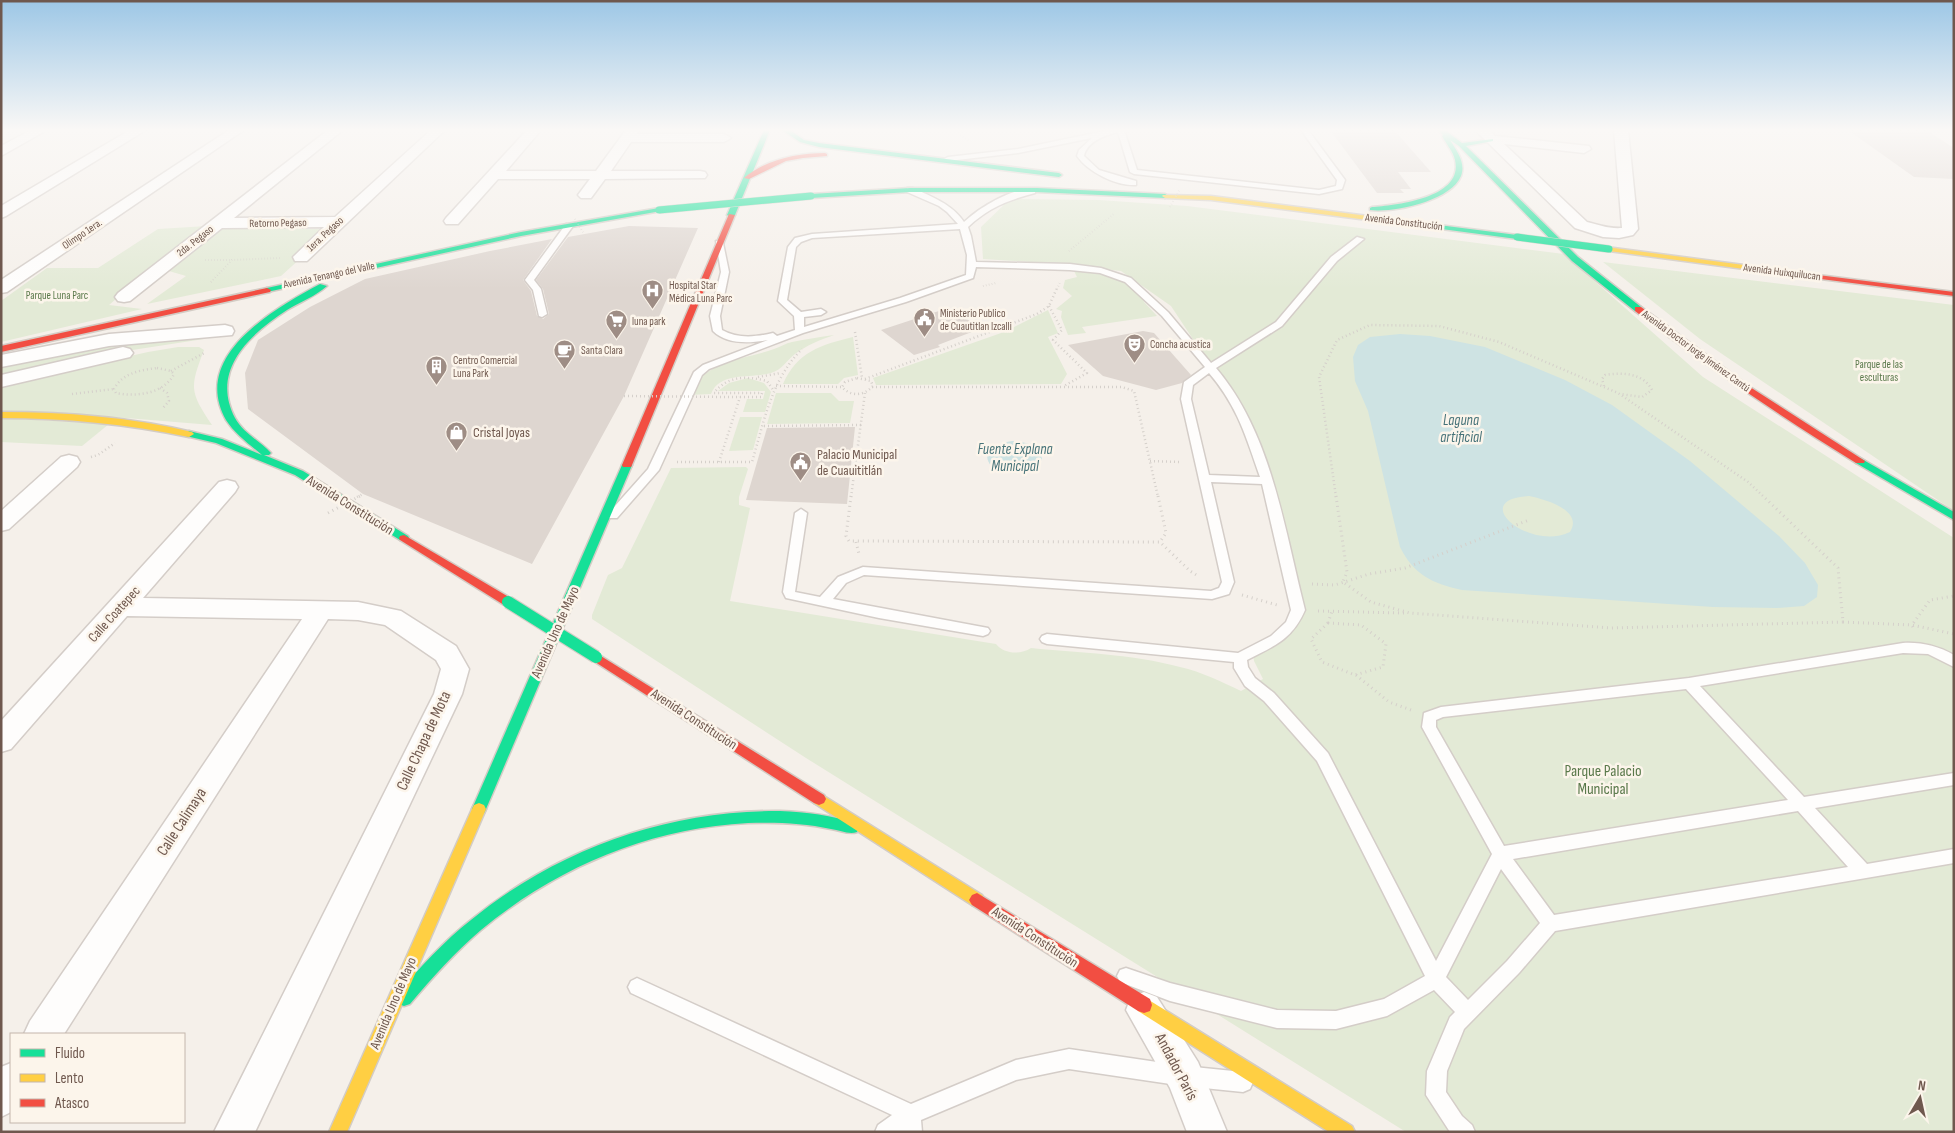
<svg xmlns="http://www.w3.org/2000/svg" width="1955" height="1133" font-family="'Sofia Sans Condensed',sans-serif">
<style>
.green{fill:#e3ead6}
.water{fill:#cee3e3;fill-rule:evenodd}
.building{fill:#ded6d0}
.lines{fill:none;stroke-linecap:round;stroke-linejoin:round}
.lane-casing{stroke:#d4cdc8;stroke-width:3}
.street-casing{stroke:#d4cdc8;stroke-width:3}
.fast-casing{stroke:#d3ccc5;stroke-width:3}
.slow-casing{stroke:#d3ccc5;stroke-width:3}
.jam-casing{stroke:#d3ccc5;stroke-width:3}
.path-far2{stroke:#d5d0cb;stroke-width:2;stroke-dasharray:0.5 2.5;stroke-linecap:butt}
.path-far1{stroke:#d5d0cb;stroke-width:2.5;stroke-dasharray:1 3;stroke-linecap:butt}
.path{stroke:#d5d0cb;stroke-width:3;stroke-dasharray:1 4;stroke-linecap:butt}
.lane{fill:#fefdfc;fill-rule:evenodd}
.street{fill:#fefdfc;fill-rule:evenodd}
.fast{fill:#16e098;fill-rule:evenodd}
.slow{fill:#ffcf43;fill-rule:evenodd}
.jam{fill:#f24e42;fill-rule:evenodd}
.fast-bridge-far1-casing{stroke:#d3ccc5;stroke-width:8;stroke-linecap:butt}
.fast-bridge-casing{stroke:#d3ccc5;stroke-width:14;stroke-linecap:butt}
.path-bridge-far2{stroke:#d5d0cb;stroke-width:2;stroke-dasharray:0.5 2.5;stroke-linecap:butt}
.path-bridge-far1{stroke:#d5d0cb;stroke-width:2.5;stroke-dasharray:1 3;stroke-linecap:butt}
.path-bridge{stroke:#d5d0cb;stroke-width:3;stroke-dasharray:1 4;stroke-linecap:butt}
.fast-bridge-far1{stroke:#16e098;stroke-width:7}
.fast-bridge{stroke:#16e098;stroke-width:12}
.labels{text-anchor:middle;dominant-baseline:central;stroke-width:5;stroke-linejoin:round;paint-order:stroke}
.far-street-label{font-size:11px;fill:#6f584e;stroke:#fcf5eb}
.far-poi-label{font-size:11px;fill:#6f584e;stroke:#fcf5eb;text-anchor:start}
.far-park-label{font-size:11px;fill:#5a794b;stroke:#fcf5eb}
.poi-label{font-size:14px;fill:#6f584e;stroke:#fcf5eb;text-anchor:start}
.street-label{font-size:14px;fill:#6f584e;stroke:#fcf5eb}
.water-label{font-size:15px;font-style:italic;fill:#477379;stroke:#fcf5eb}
.near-street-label{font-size:16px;fill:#6f584e;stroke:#fcf5eb}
.near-park-label{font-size:16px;fill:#5a794b;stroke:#fcf5eb}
</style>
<rect width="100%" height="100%" fill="#f5f0ea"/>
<g class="green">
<path d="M1010 199 1099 200 1187 206 1564 254 1703 377 1954 538V1132H1406L806 758 592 619V615L608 575 622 568 671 468 746 467 748 469 739 497V505L750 508 730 601 996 644C1004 654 1020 655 1031 648 1080 653 1132 654 1180 667 1202 672 1222 682 1241 691L1263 679 1254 661 1253 653 1256 645 1277 634 1293 618 1259 451 1224 386 1171 306 1121 271 1061 264 983 259 981 227Z"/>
<path d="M207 226 154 266 109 305 142 309 1 342V301L47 268H98L158 229Z"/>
<path d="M217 229H333L281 276 147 304 186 276 169 271Z"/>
<path d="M1603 262 1954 305V511L1700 339Z"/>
<path d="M1073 269 1099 272 1122 280 1142 296 1144 302 1157 316 1082 327 1086 333 1068 335 1061 317 1062 311 1056 309 1072 296 1063 288 1065 280 1077 277Z"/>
<path d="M1048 310 1058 333 1048 337 1067 374 1061 384 876 385 873 378 1004 332Z"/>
<path d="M208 335 204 339 113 353 1 379V362L60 350Z"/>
<path d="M834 335C820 340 807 345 795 354 786 361 782 370 771 373 752 379 720 371 711 394L689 395C704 360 743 360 774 349 780 347 786 343 792 342 806 339 820 337 834 335Z"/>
<path d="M853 337 858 375 844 378 838 384H783C798 351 821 345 853 337Z"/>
<path d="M178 347H199L204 350C190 387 189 391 212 425L126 418 1 411V385L148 352Z"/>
<path d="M748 378 764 383 771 392 765 412H743L747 399H763L765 391H718L729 383Z"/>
<path d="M776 393H831L839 401H854L850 423 767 424Z"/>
<path d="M740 417H762L753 450 729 451Z"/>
<path d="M1 418 109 424 82 446 1 442Z"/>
</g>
<g class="water">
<path d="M1400 334 1430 336 1485 347 1565 380 1612 405 1690 461 1779 536 1805 563 1818 585 1817 597 1804 606 1777 608 1713 607 1462 590C1433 584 1413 574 1400 547L1368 411 1355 381 1353 357 1358 345 1370 337ZM1529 496C1544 499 1584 510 1570 532 1529 552 1467 499 1529 496Z"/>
<path d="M1012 441C1024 441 1040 445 1042 459L1038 467C1025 475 988 479 987 455 993 446 1001 443 1012 441Z"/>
</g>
<g class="building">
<path d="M1330 130H1394L1431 172H1398L1411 189H1400L1404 193H1377Z"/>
<path d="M1848 130H1926L1954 148V179L1914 177Z"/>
<path d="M629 226 698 228 624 396 532 564 363 494 248 409 245 373 258 340 310 307 365 279 490 251 552 239 523 280 531 291 537 316 543 319 549 314 543 289 536 280 568 237Z"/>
<path d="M948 308 982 328 938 345 940 347 914 355 881 330Z"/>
<path d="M1143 331 1154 333 1191 375 1182 383 1156 390 1103 376 1068 345Z"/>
<path d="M855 427 847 504 746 500 767 428Z"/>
</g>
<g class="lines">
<defs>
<g id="lane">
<path d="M1109 130H1124L1137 170 1319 190 1336 186 1337 180 1301 130H1308L1345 180 1342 189 1319 194 1134 174 1130 172 1118 132C1106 135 1087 141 1084 156L1099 170 1136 181V185C1116 186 1088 172 1077 156L1079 150 1092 138 1018 153 948 161 944 159 948 157 1018 149Z"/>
<path d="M907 188H913C932 197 952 204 964 222 980 207 1013 187 1035 189V193C1008 200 988 208 968 227L971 236 976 262 1070 264 1101 268 1131 278 1168 312 1211 363 1276 322 1331 257 1357 237 1364 239 1337 261 1282 326 1216 368C1272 434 1284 528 1305 610 1292 640 1274 646 1247 660L1248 667 1255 678 1274 693 1328 753 1436 961 1492 854 1422 727 1424 713 1441 707 1689 678 1903 643C1921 642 1938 646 1954 655V667L1928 654 1903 653 1700 686 1804 797 1954 773V785L1815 808 1867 864 1954 849V863L1555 931 1519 973 1464 1029 1447 1071 1446 1092 1462 1116 1472 1125 1475 1132H1450L1426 1095 1427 1071 1450 1017 1455 1012 1434 990 1387 1016 1336 1029 1277 1028 1170 1001 1120 982 1117 976 1120 970 1126 968 1170 983 1277 1010 1336 1011 1384 999 1425 976 1317 761 1264 701 1245 686 1234 668V662L1047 644 1042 642 1040 639 1042 636 1047 634 1238 653 1271 636 1286 622 1291 610 1262 484 1211 482 1234 582 1229 594 1212 599 864 575 846 583 833 599 988 628 990 631 988 634 983 636 879 618 786 598 783 592 795 513 801 509 807 513 795 592 820 597 838 577 863 567 1211 591 1219 588 1222 582 1181 399 1184 382 1205 367 1162 316 1125 282 1100 273 1070 270 976 267 973 278 906 302 803 333 709 369 702 375 659 470 617 518H609L607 515 648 469 694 372 703 365 768 340C751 343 727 345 713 331L710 316 721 272 716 241 723 243 729 272 720 316 722 330C738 339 756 337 773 333L777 336 795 330 794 316 778 301 788 247 795 238 812 234 958 224 947 212 939 206 907 192ZM960 229 967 255 966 275 900 298 804 327V317L821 315 826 312 821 309 801 312 787 300 796 247 801 242 812 238ZM1209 373C1238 407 1246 437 1260 477L1209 475 1191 399 1193 385ZM1686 689 1788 800 1504 846 1436 727V720L1443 717ZM1798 811 1848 867 1554 915 1513 859ZM1501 869 1540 923 1507 961 1468 1000 1446 977Z"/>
<path d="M566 224 573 226 534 280 541 289 547 314 542 317 539 316 533 290 525 280Z"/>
<path d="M637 978 911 1104 1016 1060 1069 1049 1184 1066 1243 1072 1250 1075 1253 1082 1250 1089 1243 1092 1184 1086 1069 1069 1016 1080 921 1120 922 1132H875L878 1125 892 1115 631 993 628 987 631 981Z"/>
</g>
<g id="street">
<path d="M31 130H47L1 156V146Z"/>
<path d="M130 130H146L6 216 1 218V206Z"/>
<path d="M229 130H244L7 292 1 293V280Z"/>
<path d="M328 130H343L234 218 335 217 431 130H445L307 261H295L293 257 324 227 222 228 130 301 124 302 118 301 115 297 118 293Z"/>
<path d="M527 130H541L506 171H596L626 130H639L637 134H724L731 138 724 142H631L611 171H700L705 172 707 175 705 178 605 179 591 198H581L578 195 590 179H498L458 224H446L444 221 446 218Z"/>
<path d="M1475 130H1489L1495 136 1589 146 1591 149 1584 153 1504 144 1587 222C1599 225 1609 229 1622 228L1614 130H1628L1638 229 1633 235 1619 238 1603 237 1575 228Z"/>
<path d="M225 325 232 327 234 331 232 335 109 346 1 367V355L109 334Z"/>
<path d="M123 347 130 349 133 353 130 357 1 387V375Z"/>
<path d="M69 455 77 457 80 462 77 467 9 529 1 531V511L61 457Z"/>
<path d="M227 480 235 482 238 487 235 492 143 598 358 602 401 611 456 646 469 669 462 694 255 1132H214L434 694 441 669 436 660 385 625 358 620 328 619 64 1034H24L30 1021 302 619 127 616 11 749 1 752V721L219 482Z"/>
<path d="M1144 992 1157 997 1198 1062 1227 1132H1187L1170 1088 1126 1010 1131 997Z"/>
<path d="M11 1063V1112L1 1117V1067Z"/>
</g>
<g id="fast">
<path d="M764 130H770L735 215 729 216 727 215Z"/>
<path d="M782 130H790L804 140 819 143 1059 173 1062 175 1059 177 819 147 800 142Z"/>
<path d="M1438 130H1445L1462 143 1493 139V141L1466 146 1578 257 1641 307V311H1635L1572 261 1459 146 1450 140C1457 151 1466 163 1461 176 1451 201 1393 213 1370 210V208L1372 207C1396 205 1464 198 1455 160 1453 151 1446 144 1442 136L1443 135Z"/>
<path d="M910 188H1037L1165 194 1168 196 1165 198 1037 192H910L811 198 808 196 811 194Z"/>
<path d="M659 208 662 210 661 211 521 236 267 292 263 290 267 288 521 232Z"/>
<path d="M1368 216 1517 235 1521 237 1517 239 1366 219 1364 218Z"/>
<path d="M320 284 327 286C316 296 300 302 287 310 250 334 210 370 235 418 243 433 260 441 271 453L269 455H264L303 471 408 536 409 538 408 540H400L295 475 216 443 186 436 184 434 189 431 222 439 262 455C249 444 235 434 226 420 190 356 274 309 320 284Z"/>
<path d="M1860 458 1954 512V520L1856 463 1855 461 1856 459Z"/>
<path d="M627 462 632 465 486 809 484 813 479 815 474 813 472 809 622 465Z"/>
<path d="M780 811C806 812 832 815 857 824L859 828 857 832C849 835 840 830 831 829 804 823 776 822 748 823 650 828 557 867 481 930 455 952 432 978 410 1004L404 1006 398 1004 396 998 398 992C421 967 444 941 471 920 558 849 667 810 780 811Z"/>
</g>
<g id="slow">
<path d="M1163 195 1211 196 1368 216 1372 218 1368 220 1211 200 1165 198 1162 196Z"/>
<path d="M1606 247 1813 274 1817 276 1813 278 1609 251 1605 249Z"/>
<path d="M1 412C65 412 130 417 192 432L194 434 189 437C127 424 65 418 1 418Z"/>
<path d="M819 793 982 895 985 900 982 905 977 907 972 905 814 803 812 799 814 795Z"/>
<path d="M479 803 484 805 486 809 347 1132H329L472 809 474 805Z"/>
<path d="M1144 997 1352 1126 1355 1132H1329L1138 1011 1136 1005 1138 999Z"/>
</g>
<g id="jam">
<path d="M825 153 827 154V156L803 158 786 161 749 179 744 178C765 160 797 153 825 153Z"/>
<path d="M729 214 735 215 632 465 631 467H623L622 465Z"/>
<path d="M1810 274 1954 292V296L1813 278H1810Z"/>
<path d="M267 288 271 290 270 292 1 352V346Z"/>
<path d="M1635 307H1641L1750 387 1865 461 1864 463H1856C1780 416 1706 366 1635 311Z"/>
<path d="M404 535 512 599 514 602 512 605H504L400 540 399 538 400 536Z"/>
<path d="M596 653 824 795 826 799 824 803 819 805 814 803 592 660 590 657 592 654Z"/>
<path d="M977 893 1150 999 1152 1005 1150 1011 1144 1013 1138 1011 972 905 969 900 972 895Z"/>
</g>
</defs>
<use href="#lane" class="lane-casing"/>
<use href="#street" class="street-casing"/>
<use href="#fast" class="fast-casing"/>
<use href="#slow" class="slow-casing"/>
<use href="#jam" class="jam-casing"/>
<g class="path-far2">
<path d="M953 130 969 141"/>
<path d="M1069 251 1115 213"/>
<path d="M205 260H231"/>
<path d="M211 282 232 260 280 258"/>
<path d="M983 286 996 283"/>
<path d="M1057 289 1060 282"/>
</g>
<g class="path-far1">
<path d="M1049 306 1062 330 1053 340 1087 373 1064 386"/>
<path d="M855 332 862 378"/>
<path d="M157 368 171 371 174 374C164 394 136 397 116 393L114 389C122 373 141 370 157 368Z"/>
<path d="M171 371 206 352"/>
<path d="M758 377 781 373"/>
<path d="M857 378 871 381 873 386C864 396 851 397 842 387L845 382Z"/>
<path d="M865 379 1037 314 1049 306 1057 288"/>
<path d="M776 386 842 387"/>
<path d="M1604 386 1602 379 1605 375C1623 372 1643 373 1652 390L1642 397 1620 394"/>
<path d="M872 387H1122L1134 391 1158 497"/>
<path d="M160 388 167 393 169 401 163 408"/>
<path d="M72 394 114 389"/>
<path d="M728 397H761L762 393H714C728 375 747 376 767 381L774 391"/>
<path d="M764 426 862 425"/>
<path d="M91 457 98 455 115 443"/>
<path d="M1150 461 1181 462"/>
<path d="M677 462H752C764 422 771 380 802 349"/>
<path d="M719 462 740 397"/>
<path d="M851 497 865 393"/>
<path d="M1336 497 1319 377 1337 340 1370 325 1439 326 1499 342 1618 393 1748 482 1764 497"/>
</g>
<g class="path">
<path d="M851 496 846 536 849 541 1160 542 1190 571 1198 576"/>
<path d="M1158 496 1166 533 1160 542"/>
<path d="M1336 496 1347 572 1343 582 1371 602 1410 613 1611 628 1843 622 1838 568 1763 496"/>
<path d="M856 542 859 554"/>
<path d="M1312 584 1335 585 1369 574 1405 568 1529 520"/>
<path d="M1242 595 1277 605"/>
<path d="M1318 611 1404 613"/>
<path d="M1843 622 1912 625 1954 634"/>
<path d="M1328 623 1361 625 1386 644 1383 667 1355 675 1322 662 1311 639Z"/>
<path d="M1328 623 1332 611"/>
<path d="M1913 627 1912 625 1930 600 1954 596"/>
<path d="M1356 675 1389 702 1411 710"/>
</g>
<use href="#lane" class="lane"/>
<use href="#street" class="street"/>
<use href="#fast" class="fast"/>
<use href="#slow" class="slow"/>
<use href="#jam" class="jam"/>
<defs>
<g id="fast-bridge-far1">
<path d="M659 210 811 196"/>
<path d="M1517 237 1609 249"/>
</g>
<path id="fast-bridge" d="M508 602 596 657"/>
</defs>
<use href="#fast-bridge-far1" class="fast-bridge-far1-casing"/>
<use href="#fast-bridge" class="fast-bridge-casing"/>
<g class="path-bridge-far2">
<path d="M1170 207 1180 189"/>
<path d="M575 219 584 234"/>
</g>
<g class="path-bridge-far1">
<path d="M624 396 728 397"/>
<path d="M357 497 363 494"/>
</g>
<path class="path-bridge" d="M328 513 360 496"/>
<use href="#fast-bridge-far1" class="fast-bridge-far1"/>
<use href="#fast-bridge" class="fast-bridge"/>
</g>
<linearGradient id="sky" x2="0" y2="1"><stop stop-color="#9dc7e6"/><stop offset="0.45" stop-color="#faf8f6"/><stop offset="1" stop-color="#faf8f6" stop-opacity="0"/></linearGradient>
<rect width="1955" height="289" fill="url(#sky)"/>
<defs>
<symbol id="hospital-pin" viewBox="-11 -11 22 30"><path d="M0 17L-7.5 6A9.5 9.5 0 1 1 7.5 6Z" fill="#9e8d85" stroke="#fcf5eb"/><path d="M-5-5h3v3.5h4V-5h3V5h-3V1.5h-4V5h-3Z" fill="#fff"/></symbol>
<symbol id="civic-pin" viewBox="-11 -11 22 30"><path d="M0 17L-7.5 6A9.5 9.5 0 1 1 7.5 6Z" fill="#9e8d85" stroke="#fcf5eb"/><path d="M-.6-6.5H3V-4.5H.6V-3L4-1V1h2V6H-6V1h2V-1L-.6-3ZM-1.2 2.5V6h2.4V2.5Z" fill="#fff"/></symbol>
<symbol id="supermarket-pin" viewBox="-11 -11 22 30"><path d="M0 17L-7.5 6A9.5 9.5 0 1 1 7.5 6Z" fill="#9e8d85" stroke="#fcf5eb"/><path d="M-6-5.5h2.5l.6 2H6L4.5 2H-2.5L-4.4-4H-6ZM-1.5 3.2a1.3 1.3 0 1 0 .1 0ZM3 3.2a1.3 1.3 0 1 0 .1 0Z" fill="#fff"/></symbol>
<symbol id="theatre-pin" viewBox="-11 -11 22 30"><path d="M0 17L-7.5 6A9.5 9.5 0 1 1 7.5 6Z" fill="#9e8d85" stroke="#fcf5eb"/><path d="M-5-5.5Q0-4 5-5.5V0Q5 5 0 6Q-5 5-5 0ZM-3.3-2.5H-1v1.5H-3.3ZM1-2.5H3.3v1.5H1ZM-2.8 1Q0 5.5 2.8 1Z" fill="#fff"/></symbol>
<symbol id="cafe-pin" viewBox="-11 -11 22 30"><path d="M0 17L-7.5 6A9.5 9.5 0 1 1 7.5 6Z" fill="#9e8d85" stroke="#fcf5eb"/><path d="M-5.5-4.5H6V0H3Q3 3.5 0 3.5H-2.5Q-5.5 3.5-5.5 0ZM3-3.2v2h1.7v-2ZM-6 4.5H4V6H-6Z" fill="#fff"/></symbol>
<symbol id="building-pin" viewBox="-11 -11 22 30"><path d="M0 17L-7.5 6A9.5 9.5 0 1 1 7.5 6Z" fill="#9e8d85" stroke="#fcf5eb"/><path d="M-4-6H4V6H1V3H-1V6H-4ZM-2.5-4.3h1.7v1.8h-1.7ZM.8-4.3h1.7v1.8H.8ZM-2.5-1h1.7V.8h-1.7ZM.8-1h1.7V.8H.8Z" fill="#fff"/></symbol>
<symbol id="shop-pin" viewBox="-11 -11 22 30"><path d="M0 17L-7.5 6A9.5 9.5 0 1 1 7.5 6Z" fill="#9e8d85" stroke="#fcf5eb"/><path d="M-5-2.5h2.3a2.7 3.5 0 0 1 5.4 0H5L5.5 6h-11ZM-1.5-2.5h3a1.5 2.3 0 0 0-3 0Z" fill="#fff"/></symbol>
</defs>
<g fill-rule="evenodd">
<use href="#hospital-pin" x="640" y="278" width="25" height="34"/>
<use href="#civic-pin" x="912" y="306" width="25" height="34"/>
<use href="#supermarket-pin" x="604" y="308" width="25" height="34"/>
<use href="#theatre-pin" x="1122" y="332" width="25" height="34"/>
<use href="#cafe-pin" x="552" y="338" width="25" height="34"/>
<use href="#building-pin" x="424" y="354" width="25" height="34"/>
<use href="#shop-pin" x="444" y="420" width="25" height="34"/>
<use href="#civic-pin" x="788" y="450" width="25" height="34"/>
</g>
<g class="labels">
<g class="far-street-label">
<text transform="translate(1404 222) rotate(7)">Avenida Constitución</text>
<text transform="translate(278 223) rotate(-1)">Retorno Pegaso</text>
<text transform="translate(82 234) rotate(-34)">Olimpo 1era.</text>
<text transform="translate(325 234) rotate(-43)">1era. Pegaso</text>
<text transform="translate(195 241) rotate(-38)">2da. Pegaso</text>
<text transform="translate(1782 272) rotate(7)">Avenida Huixquilucan</text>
<text transform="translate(329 275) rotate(-12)">Avenida Tenango del Valle</text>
<text transform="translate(1696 351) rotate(36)">Avenida Doctor Jorge Jiménez Cantú</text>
</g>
<g class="far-poi-label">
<text x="669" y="285">Hospital Star<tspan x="669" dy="13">Médica Luna Parc</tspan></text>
<text x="940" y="313">Ministerio Publico<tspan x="940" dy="13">de Cuautitlan Izcalli</tspan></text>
<text x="632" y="321">luna park</text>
<text x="1150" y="344">Concha acustica</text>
<text x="581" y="350">Santa Clara</text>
<text x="453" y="360">Centro Comercial<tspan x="453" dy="13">Luna Park</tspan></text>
</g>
<g class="far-park-label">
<text x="57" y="295">Parque Luna Parc</text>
<text x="1879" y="364">Parque de las<tspan x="1879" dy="13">esculturas</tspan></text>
</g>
<g class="poi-label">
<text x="473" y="432">Cristal Joyas</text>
<text x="817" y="454">Palacio Municipal<tspan x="817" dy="16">de Cuauititlán</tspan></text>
</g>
<g class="street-label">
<text transform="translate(350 505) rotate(32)">Avenida Constitución</text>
<text transform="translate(114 614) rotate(-48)">Calle Coatepec</text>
<text transform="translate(555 632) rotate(-66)">Avenida Uno de Mayo</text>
<text transform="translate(694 719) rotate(33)">Avenida Constitución</text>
<text transform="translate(1035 937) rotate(33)">Avenida Constitución</text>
<text transform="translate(393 1003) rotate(-67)">Avenida Uno de Mayo</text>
</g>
<g class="water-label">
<text x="1461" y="420">Laguna<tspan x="1461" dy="17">artificial</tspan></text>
<text x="1015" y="449">Fuente Explana<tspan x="1015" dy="17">Municipal</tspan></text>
</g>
<g class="near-street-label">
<text transform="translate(424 741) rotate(-65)">Calle Chapa de Mota</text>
<text transform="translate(182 822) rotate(-57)">Calle Calimaya</text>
<text transform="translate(1176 1067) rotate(62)">Andador París</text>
</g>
<g class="near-park-label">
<text x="1603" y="771">Parque Palacio<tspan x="1603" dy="18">Municipal</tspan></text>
</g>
</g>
<rect width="1955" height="1133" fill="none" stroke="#6f584e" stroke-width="5"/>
<rect x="10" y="1033" width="175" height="90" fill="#fcf5eb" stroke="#c4b6ac"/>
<rect x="20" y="1049" width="25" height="8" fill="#16e098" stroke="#c4b6ac"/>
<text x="55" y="1058" font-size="15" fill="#6f584e">Fluido</text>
<rect x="20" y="1074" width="25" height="8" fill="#ffcf43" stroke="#c4b6ac"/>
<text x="55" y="1083" font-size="15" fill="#6f584e">Lento</text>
<rect x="20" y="1099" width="25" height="8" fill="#f24e42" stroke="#c4b6ac"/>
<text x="55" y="1108" font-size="15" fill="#6f584e">Atasco</text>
<g transform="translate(1920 1098) rotate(9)" stroke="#fcf5eb" stroke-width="4" paint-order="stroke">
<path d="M0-4L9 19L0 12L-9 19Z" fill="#6f584e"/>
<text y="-8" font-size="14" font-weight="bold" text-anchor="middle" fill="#6f584e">N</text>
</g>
</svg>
